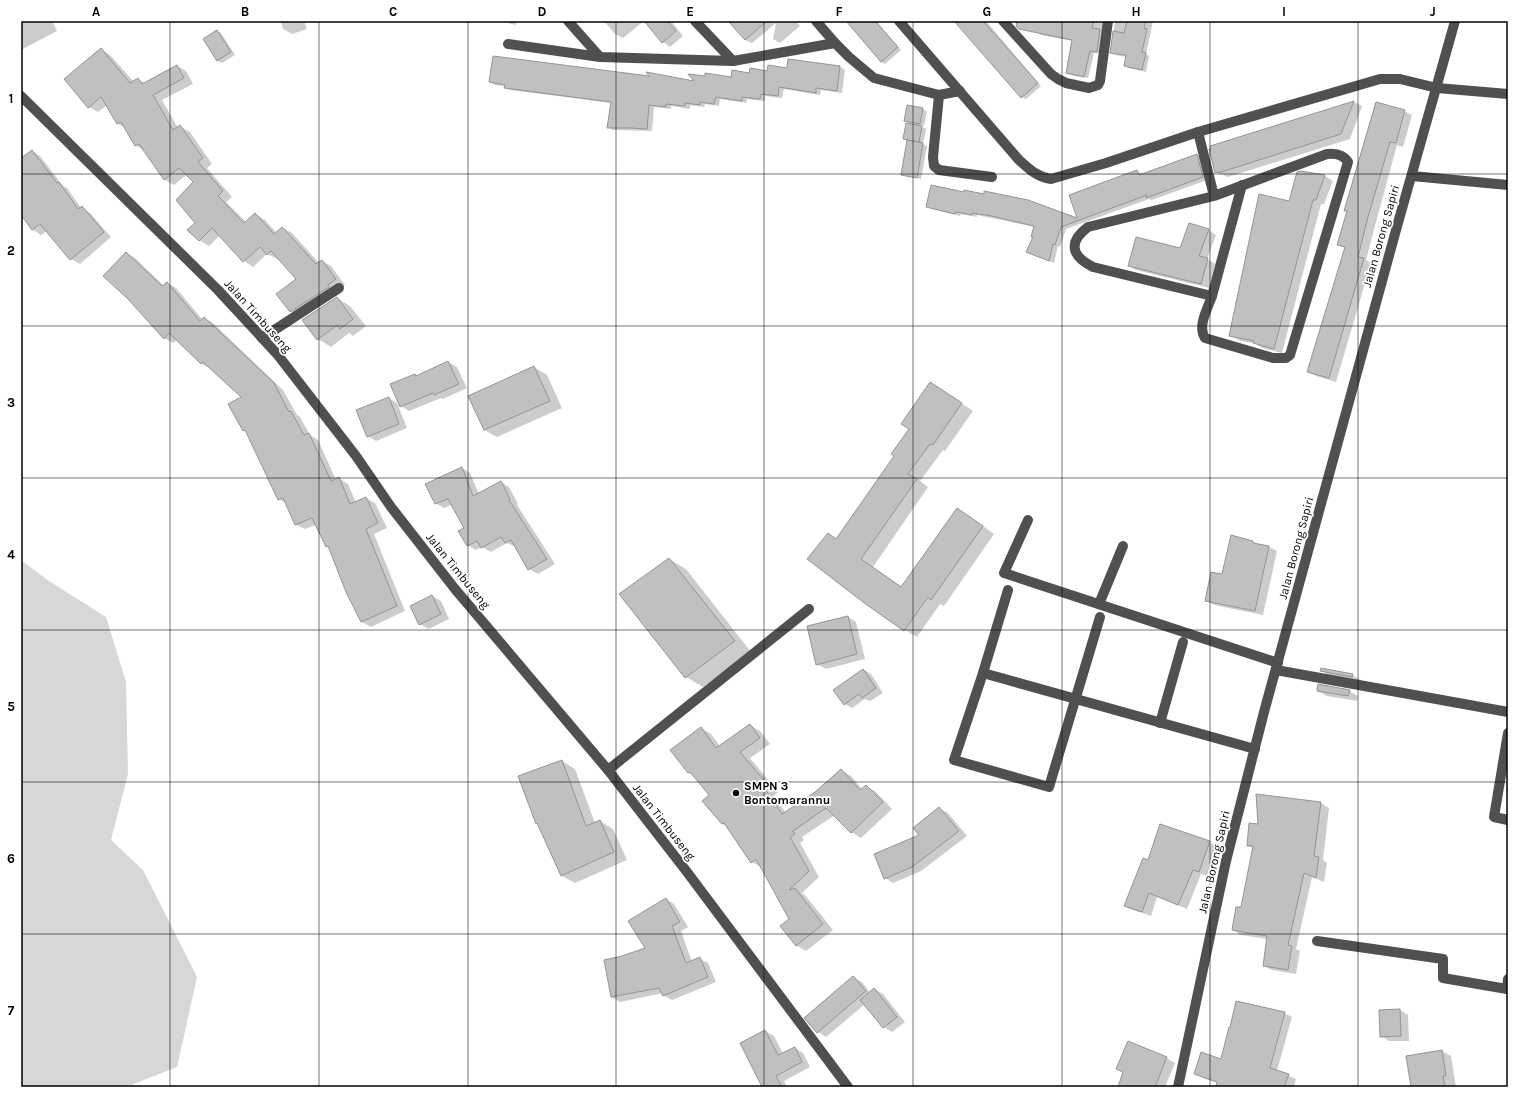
<svg xmlns="http://www.w3.org/2000/svg" width="1529" height="1108" font-family="Karla,sans-serif">
<style>
.green{fill:#d7d7d7}
.shadow{fill:#0003}
.building{fill:#c0c0c0;stroke:#949494}
.lines{fill:none;stroke-linecap:round;stroke-linejoin:round}
.minor{stroke:#505050;stroke-width:10}
.grid{fill:none;stroke:#000;stroke-width:1;stroke-opacity:0.55}
.poi-dot{fill:#000;stroke:#fff;stroke-width:1.5}
.labels{text-anchor:middle;dominant-baseline:central;stroke-width:3.5;stroke-linejoin:round;paint-order:stroke}
.street-label{font-size:12px;fill:#000;stroke:#fff}
.poi-label{font-size:12px;font-weight:bold;fill:#000;stroke:#fff;text-anchor:start}
.neatline{fill:none;stroke:#000;stroke-width:1.5}
.grid-label{font-size:13px;text-anchor:middle;font-weight:bold;fill:#000}
</style>
<rect width="100%" height="100%" fill="#fff"/>
<path class="green" d="M21 560 49 581 106 617 126 682 128 774 111 840 143 870 197 977 177 1067 126 1087H21Z"/>
<g class="shadow">
<path d="M21 21H52L57 31 21 50Z"/>
<path d="M281 21H304L307 29 292 34 283 29Z"/>
<path d="M500 21H517L516 25Z"/>
<path d="M604 21H644L623 38 615 34Z"/>
<path d="M645 21H671L683 36 670 47 663 42Z"/>
<path d="M729 21H796L800 26 780 43 773 39 776 23 752 43 745 40Z"/>
<path d="M849 21H878L877 22 901 50 885 64 881 62 861 38Z"/>
<path d="M956 21H986L1041 86 1026 99 1022 97Z"/>
<path d="M1040 21H1106L1101 53H1094L1088 78 1071 75 1067 73 1073 41 1041 35 1037 32Z"/>
<path d="M1115 21H1153L1146 54 1149 56 1146 72 1129 68 1125 66 1127 57 1115 55 1111 53Z"/>
<path d="M217 31 221 33 235 55 222 63 218 61 204 40Z"/>
<path d="M101 49 110 55 134 82 138 79 145 83 177 66 186 71 193 84 162 100 178 128 180 126 190 132 212 164 207 168 232 197 226 202 246 222 255 214 265 220 277 233 283 228 292 233 319 263 322 261 331 266 345 285 300 317 290 311 298 279 279 258 277 259 267 254 253 267 244 261 220 235 209 246 199 240 196 223 194 182 187 174 174 185 165 180 145 151 135 145 126 128 118 124 107 105 98 112 89 107Z"/>
<path d="M789 60 840 67 845 70 842 93 821 90 820 95 784 89 782 98 765 96V101L747 99 746 103 720 99 719 106 705 104 704 107 690 105V109L671 106V109L654 107 652 131 613 130 608 127 612 103 510 90 506 86 495 85 490 82 696 83 788 69Z"/>
<path d="M1354 102 1362 106 1350 139 1228 177 1216 172 1211 147Z"/>
<path d="M923 109 927 112 924 126 918 125 926 129 923 144 927 146 921 179 906 176 902 174 908 140 904 138 913 125 905 121Z"/>
<path d="M1404 111 1412 115 1403 147 1397 145 1376 222 1366 260 1371 263 1336 382 1316 376 1309 372 1345 248 1339 244Z"/>
<path d="M32 151 40 156 63 186 67 188 81 208 90 213 111 237 80 264 71 259 47 231 41 235 33 230 21 213V159Z"/>
<path d="M1197 155 1202 158 1207 180 1152 200 1149 199 1066 229 1060 247 1058 246 1054 263 1027 252 1034 238 1035 227 977 215V217L961 214 960 216 933 209 927 206 1079 220 1137 171 1142 174Z"/>
<path d="M1300 172 1325 176 1333 181 1324 204H1321L1282 353 1262 348 1256 344 1238 340 1230 335 1289 202Z"/>
<path d="M1208 230 1216 235 1207 259 1215 264 1209 288 1136 270 1129 266 1181 250Z"/>
<path d="M126 253 135 258 164 286 167 283 176 288 202 319 204 318 213 323 283 390 297 415 300 417 310 435 318 440 336 480 339 478 348 484 356 503 366 498 375 503 387 528 374 534 405 611 371 627 362 622 347 591 330 548 326 546 316 525 305 529 295 524 286 503 279 499 248 433 244 430 242 397 211 369 202 364 177 340 173 343 164 338Z"/>
<path d="M337 298 350 306 366 326 353 336 349 333 331 347 318 339Z"/>
<path d="M448 362 457 367 467 388 443 399 441 398 409 411 401 406 415 375 418 376Z"/>
<path d="M534 367 547 375 562 408 497 437 484 430Z"/>
<path d="M931 383 973 411 945 451 943 450 920 481 928 487 873 567 902 587 969 516 994 534 944 606 940 604 917 637 905 630 828 534 837 539 895 455 911 429Z"/>
<path d="M388 398 397 403 407 428 376 441 368 436Z"/>
<path d="M462 468 470 473 479 494 501 482 509 487 518 504 517 505 555 564 538 574 529 569 516 547 507 543 491 552 482 547 476 550 467 545 465 528 452 505 444 508 435 503Z"/>
<path d="M1232 537 1253 542 1259 545 1269 547 1277 551 1263 615 1214 605 1206 600 1222 575Z"/>
<path d="M669 559 686 569 751 652 703 687 686 677 621 595Z"/>
<path d="M432 596 441 601 449 619 429 629 420 624Z"/>
<path d="M848 617 856 622 865 659 826 669 817 664Z"/>
<path d="M864 670 871 674 883 693 870 701 865 699 852 708 845 704 835 690Z"/>
<path d="M1322 671 1352 675 1361 680V681L1330 676Z"/>
<path d="M1318 691H1349L1358 696 1357 701 1327 696Z"/>
<path d="M750 725 760 731 770 744 750 758 778 792 774 796 786 813 815 792 841 770 851 776 862 789 866 786 876 792 892 809 861 838 851 832 835 815 802 837 804 840 800 843 819 877 802 893 805 895 833 930 806 951 796 945 790 919 761 867 752 862 728 827 723 824 704 801 711 795 694 776 688 772 701 728 711 734 720 746Z"/>
<path d="M562 761 575 769 595 823 600 821 613 829 627 860 575 883 562 876 539 824 536 823Z"/>
<path d="M1257 795 1321 803 1329 808 1323 860 1327 863 1324 882 1312 877 1296 949 1300 951 1296 974 1272 970 1264 966 1268 939 1241 935 1233 930 1242 908 1253 848 1248 845 1259 825Z"/>
<path d="M939 808 948 813 967 836 921 871 893 883 885 878 921 836Z"/>
<path d="M1209 842 1218 847 1207 876 1201 874 1187 909 1157 897 1151 916 1133 910 1125 906 1148 861Z"/>
<path d="M666 899 674 904 688 927 681 931 692 962 700 959 708 963 716 982 672 1000 663 995V993L620 1002 611 997 622 957 647 948Z"/>
<path d="M853 977 862 982 870 993 875 989 883 994 905 1022 892 1032 884 1027 865 1004 826 1037 818 1032Z"/>
<path d="M1400 1010 1408 1015 1409 1041H1389L1381 1036Z"/>
<path d="M1284 1013 1292 1017 1277 1071 1296 1079 1294 1087H1217L1218 1083 1203 1078 1195 1073 1222 1060 1231 1028Z"/>
<path d="M765 1031 774 1036 783 1054 795 1048 803 1053 810 1067 784 1081 787 1087H763Z"/>
<path d="M1442 1051 1451 1056 1456 1087H1413L1407 1056Z"/>
<path d="M1166 1058 1175 1063 1165 1087H1119Z"/>
</g>
<g class="building">
<path d="M644 21H667L676 31 662 43Z"/>
<path d="M728 21H767L745 40Z"/>
<path d="M846 21H875L898 47 881 62Z"/>
<path d="M954 21H983L1038 83 1021 98Z"/>
<path d="M1017 21H1094L1092 28 1100 29 1097 52 1090 51 1084 77 1066 73 1072 40 1019 29 1016 26Z"/>
<path d="M1127 21H1146L1144 28 1147 29 1142 52 1146 53 1142 70 1124 66 1126 55 1110 53 1113 31 1124 33Z"/>
<path d="M217 30 231 52 217 61 203 39Z"/>
<path d="M101 48 130 83 138 78 142 84 177 65 184 78 153 95 173 130 180 125 203 158 198 162 223 191 218 196 244 223 255 213 274 234 282 227 316 264 322 260 336 279 328 285 329 287 290 312 276 294 296 279 271 251 267 255 260 247 243 262 212 228 199 241 187 230 195 223 176 200 193 182 179 168 164 180 139 144 135 146 121 122 117 124 101 97 88 108 64 79Z"/>
<path d="M493 56 649 76 646 72 694 81 688 74 705 76V73L731 77 732 70 749 73 750 68 767 71 768 65 787 68 788 59 840 66 837 91 816 88V93L779 87 778 96 761 94 760 99 742 97V101L716 97 714 104 700 102V105L685 103V106L666 104V107L649 105 647 129 631 128H607L611 102 504 88 505 85 489 82Z"/>
<path d="M1354 101 1341 134 1218 173V172L1215 173 1209 149H1211L1210 146Z"/>
<path d="M1376 102 1405 110 1396 143 1390 142 1368 217 1358 257 1364 258 1329 378 1307 372 1345 247 1337 245 1347 211H1344Z"/>
<path d="M907 105 923 108 920 124 904 121Z"/>
<path d="M906 123 922 126 919 142 903 139Z"/>
<path d="M907 140 923 143 917 178 901 175Z"/>
<path d="M32 150 57 183 59 182 78 209 82 206 104 232 70 260 40 224 32 230 21 215V158Z"/>
<path d="M1197 154 1203 177 1146 198 1147 195 1061 227 1055 245 1053 244 1049 261 1026 252 1033 237H1031L1034 226 992 216 972 213V215L956 212 955 214 926 207 931 185 964 192V190L984 194V191L1028 200 1077 218 1069 195 1137 170 1139 175Z"/>
<path d="M1300 171 1325 175 1316 200H1313L1274 349 1253 343 1254 341 1229 336 1259 194 1289 201 1297 172Z"/>
<path d="M1189 223 1209 229 1199 256 1208 258 1201 284 1128 266 1136 237 1180 248Z"/>
<path d="M126 252 162 286 167 282 200 321 204 317 274 383 289 412 291 411 304 435 309 433 331 481 339 477 350 504 366 497 378 523 366 529 397 606 361 622 346 592 328 546 326 547 312 518 295 525 283 498 278 500 245 430 243 431 228 404 241 397 203 362 201 364 169 333 164 339 128 299 103 276Z"/>
<path d="M337 297 353 319 340 329 337 325 317 340 302 320Z"/>
<path d="M448 361 459 384 434 395 433 393 400 407 390 384 415 374 416 376Z"/>
<path d="M534 366 550 401 484 430 468 396Z"/>
<path d="M930 382 962 403 933 445 930 444 908 474 917 479 861 559 901 587 957 508 983 526 931 600 928 597 904 631 867 605 807 559 828 533 836 539 894 456 891 454 909 429 901 424Z"/>
<path d="M389 397 399 424 367 437 356 410Z"/>
<path d="M462 467 473 496 501 481 510 499 509 500 547 559 528 570 511 540 505 543 501 537 481 548 477 541 467 546 458 531 464 528 448 499 435 504 425 484Z"/>
<path d="M1231 535 1253 541V543L1269 546 1255 611 1205 601 1211 572 1222 574Z"/>
<path d="M669 558 735 641 685 678 619 594Z"/>
<path d="M432 595 441 614 419 625 410 606Z"/>
<path d="M848 616 857 654 816 665 807 626Z"/>
<path d="M1321 668 1353 674 1352 677 1320 671Z"/>
<path d="M863 669 876 688 862 698 859 694 844 705 833 690Z"/>
<path d="M1318 684 1350 690 1348 696 1317 691Z"/>
<path d="M750 724 760 738 740 752 769 786 765 789 782 814 815 792 841 769 860 790 866 785 883 802 851 833 826 808 793 831 795 834 790 837 809 871 789 890 795 888 823 924 796 946 780 926 789 919 756 859 751 863 724 823 722 824 702 801 709 795 690 772 688 773 670 750 701 727 716 748Z"/>
<path d="M562 760 586 826 600 820 614 852 561 876 537 823 536 824 518 776Z"/>
<path d="M1256 794 1321 802 1314 856 1319 857 1316 878 1304 873 1288 945 1292 946 1288 970 1263 966 1267 936 1232 930 1236 907H1241L1253 846H1247L1249 823 1258 824Z"/>
<path d="M939 807 959 831 912 867 884 879 874 854 919 835 913 828Z"/>
<path d="M1160 824 1210 841 1199 872 1193 870 1178 905 1149 893 1142 912 1124 906 1143 858 1148 860Z"/>
<path d="M666 898 680 922 672 926 686 963 700 957 708 977 663 996 659 988 611 997 604 960 622 956 645 948 628 921Z"/>
<path d="M853 976 866 991 817 1033 804 1018Z"/>
<path d="M874 988 897 1017 883 1028 860 1000Z"/>
<path d="M1236 1001 1285 1012 1270 1068 1289 1074 1284 1087H1216L1217 1082 1194 1074 1201 1052 1221 1059 1229 1027H1230Z"/>
<path d="M1400 1009 1401 1036 1380 1037 1379 1010Z"/>
<path d="M765 1030 778 1055 795 1047 802 1062 776 1076 782 1087H762L740 1043Z"/>
<path d="M1128 1041 1167 1057 1155 1087H1118L1123 1072 1116 1069Z"/>
<path d="M1442 1050 1446 1076H1443L1445 1087H1411L1406 1056Z"/>
</g>
<g class="lines">
<g class="minor">
<path d="M568 21 600 57 733 61 835 43 849 57 874 78 939 95 960 91"/>
<path d="M695 21 733 61"/>
<path d="M816 21 835 43"/>
<path d="M899 21 1019 160C1029 169 1037 177 1051 179L1106 163 1198 132 1380 79H1400L1437 88 1508 94"/>
<path d="M1003 21 1051 74 1058 79 1066 83 1089 88 1098 85 1100 81 1108 21"/>
<path d="M508 44 600 57"/>
<path d="M939 95 933 157 934 166 939 170 992 177"/>
<path d="M21 96 218 290 277 354 356 456 391 507 455 589 608 770 687 872 848 1087"/>
<path d="M1198 132 1214 196 1327 154C1335 153 1343 154 1348 162L1290 355 1286 358H1273L1205 338C1197 326 1208 308 1212 296L1093 267C1071 256 1068 242 1088 227L1214 196"/>
<path d="M1412 176 1508 185"/>
<path d="M1212 296 1242 185"/>
<path d="M262 338 339 288"/>
<path d="M1028 520 1004 573 1278 663"/>
<path d="M1008 590 983 673 954 760 1049 787 1100 617"/>
<path d="M1099 604 1123 546"/>
<path d="M1276 670 1508 712"/>
<path d="M983 673 1255 749"/>
<path d="M1160 723 1183 642"/>
<path d="M1508 733 1494 817 1508 820"/>
<path d="M608 770 809 609"/>
<path d="M1317 941 1443 959V978L1507 989 1508 979"/>
<path d="M1178 1087 1226 861 1264 712 1396 230 1455 21"/>
</g>
</g>
<path class="grid" d="M170 21V1087M319 21V1087M468 21V1087M616 21V1087M764 21V1087M913 21V1087M1062 21V1087M1210 21V1087M1358 21V1087M21 174H1508M21 326H1508M21 478H1508M21 630H1508M21 782H1508M21 934H1508"/>
<circle class="poi-dot" cx="736" cy="793" r="4"/>
<g class="labels">
<g class="street-label">
<text transform="translate(1381 236) rotate(-74)">Jalan Borong Sapiri</text>
<text transform="translate(258 316) rotate(48)">Jalan Timbuseng</text>
<text transform="translate(1296 548) rotate(-75)">Jalan Borong Sapiri</text>
<text transform="translate(458 571) rotate(51)">Jalan Timbuseng</text>
<text transform="translate(664 822) rotate(52)">Jalan Timbuseng</text>
<text transform="translate(1214 862) rotate(-77)">Jalan Borong Sapiri</text>
</g>
<g class="poi-label">
<text x="744" y="786">SMPN 3<tspan x="744" dy="14">Bontomarannu</tspan></text>
</g>
</g>
<rect width="1529" height="1108" fill="none" stroke="#ffffff" stroke-width="44"/>
<rect x="22" y="22" width="1485" height="1064" class="neatline"/>
<g class="grid-label">
<text x="96" y="16">A</text>
<text x="245" y="16">B</text>
<text x="393" y="16">C</text>
<text x="542" y="16">D</text>
<text x="690" y="16">E</text>
<text x="839" y="16">F</text>
<text x="987" y="16">G</text>
<text x="1136" y="16">H</text>
<text x="1284" y="16">I</text>
<text x="1433" y="16">J</text>
<text x="11" y="103">1</text>
<text x="11" y="255">2</text>
<text x="11" y="407">3</text>
<text x="11" y="559">4</text>
<text x="11" y="711">5</text>
<text x="11" y="863">6</text>
<text x="11" y="1015">7</text>
</g>
</svg>
